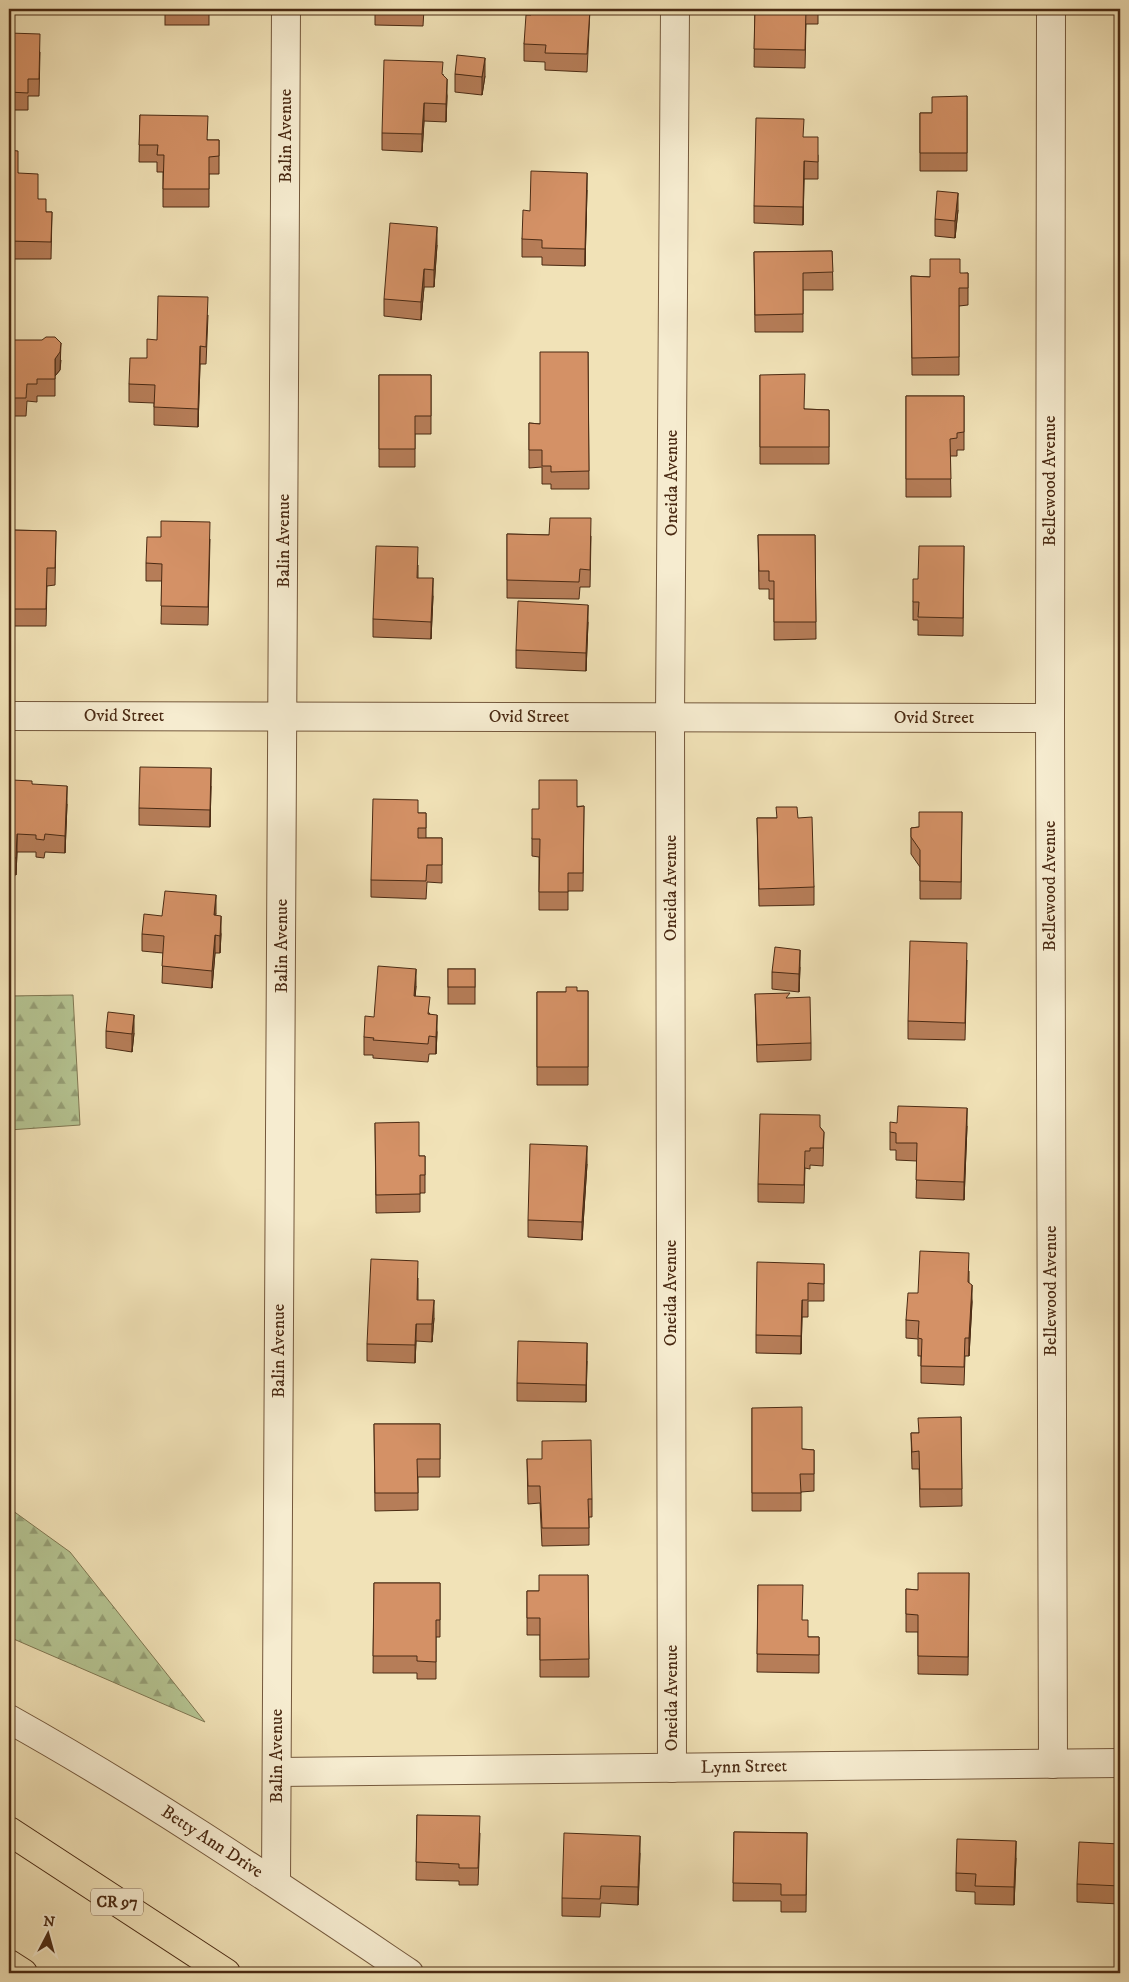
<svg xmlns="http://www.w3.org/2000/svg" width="1129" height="1982" font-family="'IM FELL DW Pica',serif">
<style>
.forest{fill:url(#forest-firs);stroke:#807752}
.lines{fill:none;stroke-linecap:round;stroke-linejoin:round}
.minor-casing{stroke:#74583c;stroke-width:30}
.tertiary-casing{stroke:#74583c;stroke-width:30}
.trunk-casing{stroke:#4a2a13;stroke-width:30}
.minor{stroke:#f6ecd0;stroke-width:28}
.tertiary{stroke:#f6ecd0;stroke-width:28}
.trunk{stroke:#f1e2b7;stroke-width:28}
.wall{fill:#b67d58;stroke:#4a2a13}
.shaded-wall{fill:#946647;stroke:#4a2a13}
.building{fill:#d49166;stroke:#4a2a13}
.labels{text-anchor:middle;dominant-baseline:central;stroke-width:5;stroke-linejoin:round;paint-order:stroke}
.shield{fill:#f6ecd0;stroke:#7e644c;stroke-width:1}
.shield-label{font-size:16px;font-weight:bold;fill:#4a2a13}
.street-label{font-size:18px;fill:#4a2a13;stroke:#f6ecd0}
</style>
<defs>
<pattern id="forest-firs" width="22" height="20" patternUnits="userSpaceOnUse" patternTransform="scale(1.25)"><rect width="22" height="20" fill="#b5c492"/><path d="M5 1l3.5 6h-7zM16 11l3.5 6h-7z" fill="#959f76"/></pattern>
</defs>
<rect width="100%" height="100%" fill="#f1e2b7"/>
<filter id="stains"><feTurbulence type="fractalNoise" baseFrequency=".004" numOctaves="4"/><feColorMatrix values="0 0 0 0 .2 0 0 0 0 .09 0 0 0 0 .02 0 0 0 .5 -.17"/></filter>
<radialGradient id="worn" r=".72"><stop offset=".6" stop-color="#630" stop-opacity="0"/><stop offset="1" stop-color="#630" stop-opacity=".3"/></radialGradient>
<g class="forest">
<path d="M73 995 80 1125 9 1130V996Z"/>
<path d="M9 1508 70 1552 205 1722 9 1637Z"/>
</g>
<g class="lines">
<defs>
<g id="minor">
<path d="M1051 9 1050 718 1053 1764"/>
<path d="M9 716 1050 718"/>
<path d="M672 1768 670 717 675 9"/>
<path d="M277 1772 1120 1763"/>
<path d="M276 1883 286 9"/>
</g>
<path id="tertiary" d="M9 1719C147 1796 278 1885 409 1973"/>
<g id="trunk">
<path d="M9 1831 226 1973"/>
<path d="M9 1964 23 1973"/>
</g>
</defs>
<use href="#minor" class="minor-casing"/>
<use href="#tertiary" class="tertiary-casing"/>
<use href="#trunk" class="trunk-casing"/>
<use href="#minor" class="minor"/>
<use href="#tertiary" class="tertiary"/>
<use href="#trunk" class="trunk"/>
</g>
<g class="wall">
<rect x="165" y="9" width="44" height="16"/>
<path d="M375 9H424L423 26 375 25Z"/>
<path d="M590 9 587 72 545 70V62L524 61V44L531 15Z"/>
<path d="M755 9H818V24H806L805 68 754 67Z"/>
<path d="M9 33 40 52 39 96H28V110H9Z"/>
<path d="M443 74 447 96 446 122 424 121 422 152 382 150V133Z"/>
<path d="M455 74 485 76 482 95 455 92Z"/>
<path d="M967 96V171H920V113H932Z"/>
<path d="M140 115 208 140H219V174H209V207H163V172H157V162H139Z"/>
<path d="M804 137 818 155V179H804L803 225 754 223V206Z"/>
<path d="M9 150 18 173 38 199 46 212H52L51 259H9Z"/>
<path d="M587 190 585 266 542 265V257H522V239L530 211Z"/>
<path d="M958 210 955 238 935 236V219Z"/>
<path d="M437 245 434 287H424L421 320 384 316V299Z"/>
<path d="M832 251 833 290H803V332H755L754 252Z"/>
<path d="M968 273V305L959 306V375H912L911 276 930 277Z"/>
<path d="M208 315 206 364H200L198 427 154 425V403L129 402V384L147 358 157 340Z"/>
<path d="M9 340 61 360 60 370 55 376V396H37V402L27 401 26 416H9Z"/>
<path d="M588 352 589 489H551V484H542V467L529 468V423L540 424Z"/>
<path d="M379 375H431V434H415V467H379Z"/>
<path d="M760 375 805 409 829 410V464H760Z"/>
<path d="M906 396H964V450H957V456H950L951 497H906Z"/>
<path d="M9 530 56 531 55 585 47 586 46 626H9Z"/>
<path d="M507 534 591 536 590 587H580L579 599 507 598Z"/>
<path d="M758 535H815L816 639 774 640V599H769V589H759Z"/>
<path d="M210 539 208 625 161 624 162 581H146V563Z"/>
<path d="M964 546 963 636 918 635V620H913V602L918 579Z"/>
<path d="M418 565V578L433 596 431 639 373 637V619Z"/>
<path d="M588 622 586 671 516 668V650Z"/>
<path d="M9 784H32L67 804 65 853 45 852 44 858 36 857V852H17L16 875H9Z"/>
<path d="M211 786 210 827 139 825V808Z"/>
<path d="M584 806 583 891H568V910H539V857L532 856V839L539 809Z"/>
<path d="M962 812 961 899H920V867L911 854V828L919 827Z"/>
<path d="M418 813H426V838H442V883L427 882 426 899 371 897V880Z"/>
<path d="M757 818H798L814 887V905L759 906Z"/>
<path d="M216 913 215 915 221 934 220 953H215L212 988 162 983 163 953 142 951V934L162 916Z"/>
<path d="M967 960 965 1040 908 1039V1021Z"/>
<path d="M800 967 799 992 772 989V972Z"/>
<rect x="448" y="969" width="27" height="35"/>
<path d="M416 986 415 996 430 1014 437 1032 436 1054H429L428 1062 373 1058V1055H364V1037L374 1017Z"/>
<path d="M577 991H588V1085H537V992H566Z"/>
<path d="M755 994 811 1043V1060L757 1062Z"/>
<path d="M106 1031 134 1033 132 1052 106 1048Z"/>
<path d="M375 1123 419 1156H425V1193H420V1212L376 1213Z"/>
<path d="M897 1123 967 1126 964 1200 916 1198 917 1161 896 1160V1150H890V1132Z"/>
<path d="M820 1127 824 1132 823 1166 810 1165V1169L805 1168 804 1203 758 1202V1184Z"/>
<path d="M587 1164 582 1240 528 1237V1220Z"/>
<path d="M824 1264V1301H808V1317H802L801 1354 756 1353V1335Z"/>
<path d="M969 1271V1283L972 1302 969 1356H965L964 1385 921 1383V1356H918V1339L906 1338V1320L918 1293Z"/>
<path d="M418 1278V1300L434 1318 432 1342 416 1341 415 1363 367 1361V1344Z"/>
<path d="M587 1361 586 1402 517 1401V1383Z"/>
<path d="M752 1408 802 1449 814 1450V1491L801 1492V1511H752Z"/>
<path d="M961 1417 962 1506 920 1507 919 1469H912L911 1433H918Z"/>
<path d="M374 1424H440V1477H418V1510L375 1511Z"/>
<path d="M527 1459 592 1499V1517H589V1545L542 1546 540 1503 528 1504Z"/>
<path d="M969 1573 968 1675 918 1674V1632H906V1589L918 1590Z"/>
<path d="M588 1575 589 1677H540V1635H527V1591H539Z"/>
<path d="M374 1583H440V1637H436V1679H417V1673H373Z"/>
<path d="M758 1585 802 1620 808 1637H819V1673L757 1672Z"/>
<path d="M417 1815 480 1833 478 1885H459V1881L416 1880Z"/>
<path d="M734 1832 807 1833 806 1912H781V1901H733Z"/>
<path d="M1120 1844V1904L1077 1902V1884Z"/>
<path d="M640 1853 638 1905 601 1903 600 1917 562 1916V1898Z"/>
<path d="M1016 1858 1014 1905 975 1904V1892L956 1891V1873Z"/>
</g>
<g class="shaded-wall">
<path d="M485 58V76L482 95V77Z"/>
<path d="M447 79V96L446 122V104Z"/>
<path d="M424 103V121L422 152V134Z"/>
<path d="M804 161V179L803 225V207Z"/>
<path d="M587 173V190L585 266V249Z"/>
<path d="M958 193V210L955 238V221Z"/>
<path d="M437 227V245L434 287V270Z"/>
<path d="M424 269V287L421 320V302Z"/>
<path d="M61 343 60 370 55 376V359Z"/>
<path d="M200 346V364L198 427V409Z"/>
<path d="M433 578V596L431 639V622Z"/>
<path d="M588 605V622L586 671V653Z"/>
<path d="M211 768V786L210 827V810Z"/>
<path d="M67 786V804L65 853V836Z"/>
<path d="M17 834V852L16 875V858Z"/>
<path d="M216 895V913L214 933V915Z"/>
<path d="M221 916V934L220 953V936Z"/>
<path d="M215 935V953L212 988V971Z"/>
<path d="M800 950V967L799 992V974Z"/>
<path d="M416 969V986L414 1013V996Z"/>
<path d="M134 1015V1033L132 1052V1034Z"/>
<path d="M437 1015V1032L436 1054V1037Z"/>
<path d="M967 1108V1126L964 1200V1182Z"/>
<path d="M587 1146V1164L582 1240V1222Z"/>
<path d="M972 1285V1302L969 1356V1338Z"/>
<path d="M434 1300V1318L432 1342V1324Z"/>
<path d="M802 1300V1317L801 1354V1336Z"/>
<path d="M416 1324V1341L415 1363V1345Z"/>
<path d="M587 1343V1361L586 1402V1385Z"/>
<path d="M640 1836V1853L638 1905V1887Z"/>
<path d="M1016 1841V1858L1014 1905V1887Z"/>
</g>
<g class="building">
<path d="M531 9H590L587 54 545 53 546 45 524 44 526 15H531Z"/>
<path d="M755 9H806L805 50 754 49Z"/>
<path d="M9 33 40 34 39 79H28V93L9 92Z"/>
<path d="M457 55 485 58 482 77 455 74Z"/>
<path d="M384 60 443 62 442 74 447 79 446 104 424 103 422 134 382 133Z"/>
<path d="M967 96V153H920V113H932V97Z"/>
<path d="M140 115 208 116 207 140H219V156L209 157V189H163L164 155H157L158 145H139Z"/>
<path d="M756 118 804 119 803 137H818V162L804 161 803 207 754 206Z"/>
<path d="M9 150 18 151V173L38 174V199H46V212H52L51 242 9 241Z"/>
<path d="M531 171 587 173 585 249 542 248V240L522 239 523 210 530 211Z"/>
<path d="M937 191 958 193 955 221 935 219Z"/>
<path d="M390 223 437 227 434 270 424 269 421 302 384 299Z"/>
<path d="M832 251 833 272 803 273V314L755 315 754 252Z"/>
<path d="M930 259H960V273H968V288H959V357L912 358 911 276 930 277Z"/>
<path d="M158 296 208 297 206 347 200 346 198 409 154 407 155 385 129 384 130 358H147V339L157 340Z"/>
<path d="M46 337H55L61 343 60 352 55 359V379H37V384H27L26 398H9V340H42Z"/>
<path d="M540 352H588L589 471 551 472V466H542V450H529V423L540 424Z"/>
<path d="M805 374 804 409 829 410V447H760V375Z"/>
<path d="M379 375H431V416H415V449H379Z"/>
<path d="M906 396H964V432L957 433V438L950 439 951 479H906Z"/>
<path d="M550 518H591L590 570 580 569 579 582 507 580V534L549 535Z"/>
<path d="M161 521 210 522 208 607 161 606 162 564 146 563 147 537H161Z"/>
<path d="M9 530 56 531 55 568H47L46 609H9Z"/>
<path d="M758 535H815L816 622H774V581H769V571H759Z"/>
<path d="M376 546 418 547 417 578H433L431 622 373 619Z"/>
<path d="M919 546H964L963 618 918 617 919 602H913V579H918Z"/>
<path d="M518 601 588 605 586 653 516 650Z"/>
<path d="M140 767 211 768 210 810 139 808Z"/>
<path d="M12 780 32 781V784L67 786 65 836 45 834 44 840 36 839V835L17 834 16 858 9 857V784H12Z"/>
<path d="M539 780H577V807L584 806 583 873H568V892H539L540 839H532V809H539Z"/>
<path d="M373 799 418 800V813H426V828H418V838H442V865H427L426 881 371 880Z"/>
<path d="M776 807H797L798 818 812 817 814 887 759 889 757 818H777Z"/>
<path d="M919 812H962L961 882 920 881V850L911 837V828L919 827Z"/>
<path d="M165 891 216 895 214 915 221 916 220 936 215 935 212 971 162 966 164 936 142 934 144 914 162 916Z"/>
<path d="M910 941 967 943 965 1023 908 1021Z"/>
<path d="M775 947 800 950 799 974 772 972Z"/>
<path d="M378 966 416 969 414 996 430 997 428 1014 437 1015 436 1037 429 1036 428 1044 373 1040 374 1038 364 1037 365 1016 374 1017Z"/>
<rect x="448" y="969" width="27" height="18"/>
<path d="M566 987H577V991H588V1067H537V992H566Z"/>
<path d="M790 993 786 998 810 997 811 1043 757 1045 755 994Z"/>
<path d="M108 1012 134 1015 132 1034 106 1031Z"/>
<path d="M898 1106 967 1108 964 1182 916 1180 917 1143H896V1133L890 1132V1122L897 1123Z"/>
<path d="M760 1114 820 1115V1127L824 1132 823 1148H810V1151H805L804 1185 758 1184Z"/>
<path d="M419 1122V1156H425V1175H420V1194L376 1195 375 1123Z"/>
<path d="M530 1144 587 1146 582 1222 528 1220Z"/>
<path d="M920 1251 969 1253 968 1282 972 1285 969 1338H965L964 1367 921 1366 922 1339 918 1338 919 1321 906 1320 908 1293H918Z"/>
<path d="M371 1259 418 1261 417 1300H434L432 1324H416L415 1345 367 1344Z"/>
<path d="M757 1262 824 1264V1284L808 1283V1300H802L801 1336 756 1335Z"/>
<path d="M518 1341 587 1343 586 1385 517 1383Z"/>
<path d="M802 1407V1449L814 1450V1474H800L801 1493H752V1408Z"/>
<path d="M961 1417 962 1489H920L919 1451 912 1452 911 1433H919L918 1418Z"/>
<path d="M374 1424H440V1459H417L418 1493H375Z"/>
<path d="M591 1440 592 1499H588L589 1528H542L540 1486H528L527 1459H542V1441Z"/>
<path d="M918 1573H969L968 1657 918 1656V1615L906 1614V1589L918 1590Z"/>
<path d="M539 1575H588L589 1659 540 1660V1618H527V1591H539Z"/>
<path d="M374 1583H440V1620H436V1662L417 1661V1656H373Z"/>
<path d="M758 1585H803L802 1620H808V1637H819V1655L757 1654Z"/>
<path d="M417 1815 480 1816 478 1868H459V1864L416 1862Z"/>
<path d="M734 1832 807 1833 806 1895H781V1884L733 1883Z"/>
<path d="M564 1833 640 1836 638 1887 601 1886 600 1899 562 1898Z"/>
<path d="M957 1839 1016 1841 1014 1887 975 1886 976 1874 956 1873Z"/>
<path d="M1079 1842 1120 1844V1886L1077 1884Z"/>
</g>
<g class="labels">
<rect class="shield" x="91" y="1888.5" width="52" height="27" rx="4"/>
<g class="shield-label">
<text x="117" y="1902">CR 97</text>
</g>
<g class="street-label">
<text transform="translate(286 136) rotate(-90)">Balin Avenue</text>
<text transform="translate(1050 481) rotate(-90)">Bellewood Avenue</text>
<text transform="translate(672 483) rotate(-90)">Oneida Avenue</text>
<text transform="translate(284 541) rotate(-90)">Balin Avenue</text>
<text x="124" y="716">Ovid Street</text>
<text x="529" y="717">Ovid Street</text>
<text x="934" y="718">Ovid Street</text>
<text transform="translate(1050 886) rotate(-90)">Bellewood Avenue</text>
<text transform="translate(671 888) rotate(-90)">Oneida Avenue</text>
<text transform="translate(282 946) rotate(-90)">Balin Avenue</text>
<text transform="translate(1051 1291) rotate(-90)">Bellewood Avenue</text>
<text transform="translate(671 1293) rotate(-90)">Oneida Avenue</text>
<text transform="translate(279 1351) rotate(-90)">Balin Avenue</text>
<text transform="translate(672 1698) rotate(-90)">Oneida Avenue</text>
<text transform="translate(277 1756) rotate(-90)">Balin Avenue</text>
<text transform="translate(744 1767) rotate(-1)">Lynn Street</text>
<text transform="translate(212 1842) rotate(33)">Betty Ann Drive</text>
</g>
</g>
<rect width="1129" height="1982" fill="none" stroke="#f1e2b7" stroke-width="30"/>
<rect x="10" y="10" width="1109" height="1962" fill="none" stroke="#4a2a13" stroke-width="2.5"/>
<rect x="15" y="15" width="1099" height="1952" fill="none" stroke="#4a2a13"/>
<g transform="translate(48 1934) rotate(6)" stroke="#f6ecd0" stroke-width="4" paint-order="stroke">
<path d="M0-4L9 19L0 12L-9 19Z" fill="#4a2a13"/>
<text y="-8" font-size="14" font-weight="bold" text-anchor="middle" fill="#4a2a13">N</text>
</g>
<rect width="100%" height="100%" filter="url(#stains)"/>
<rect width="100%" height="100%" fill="url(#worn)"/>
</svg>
